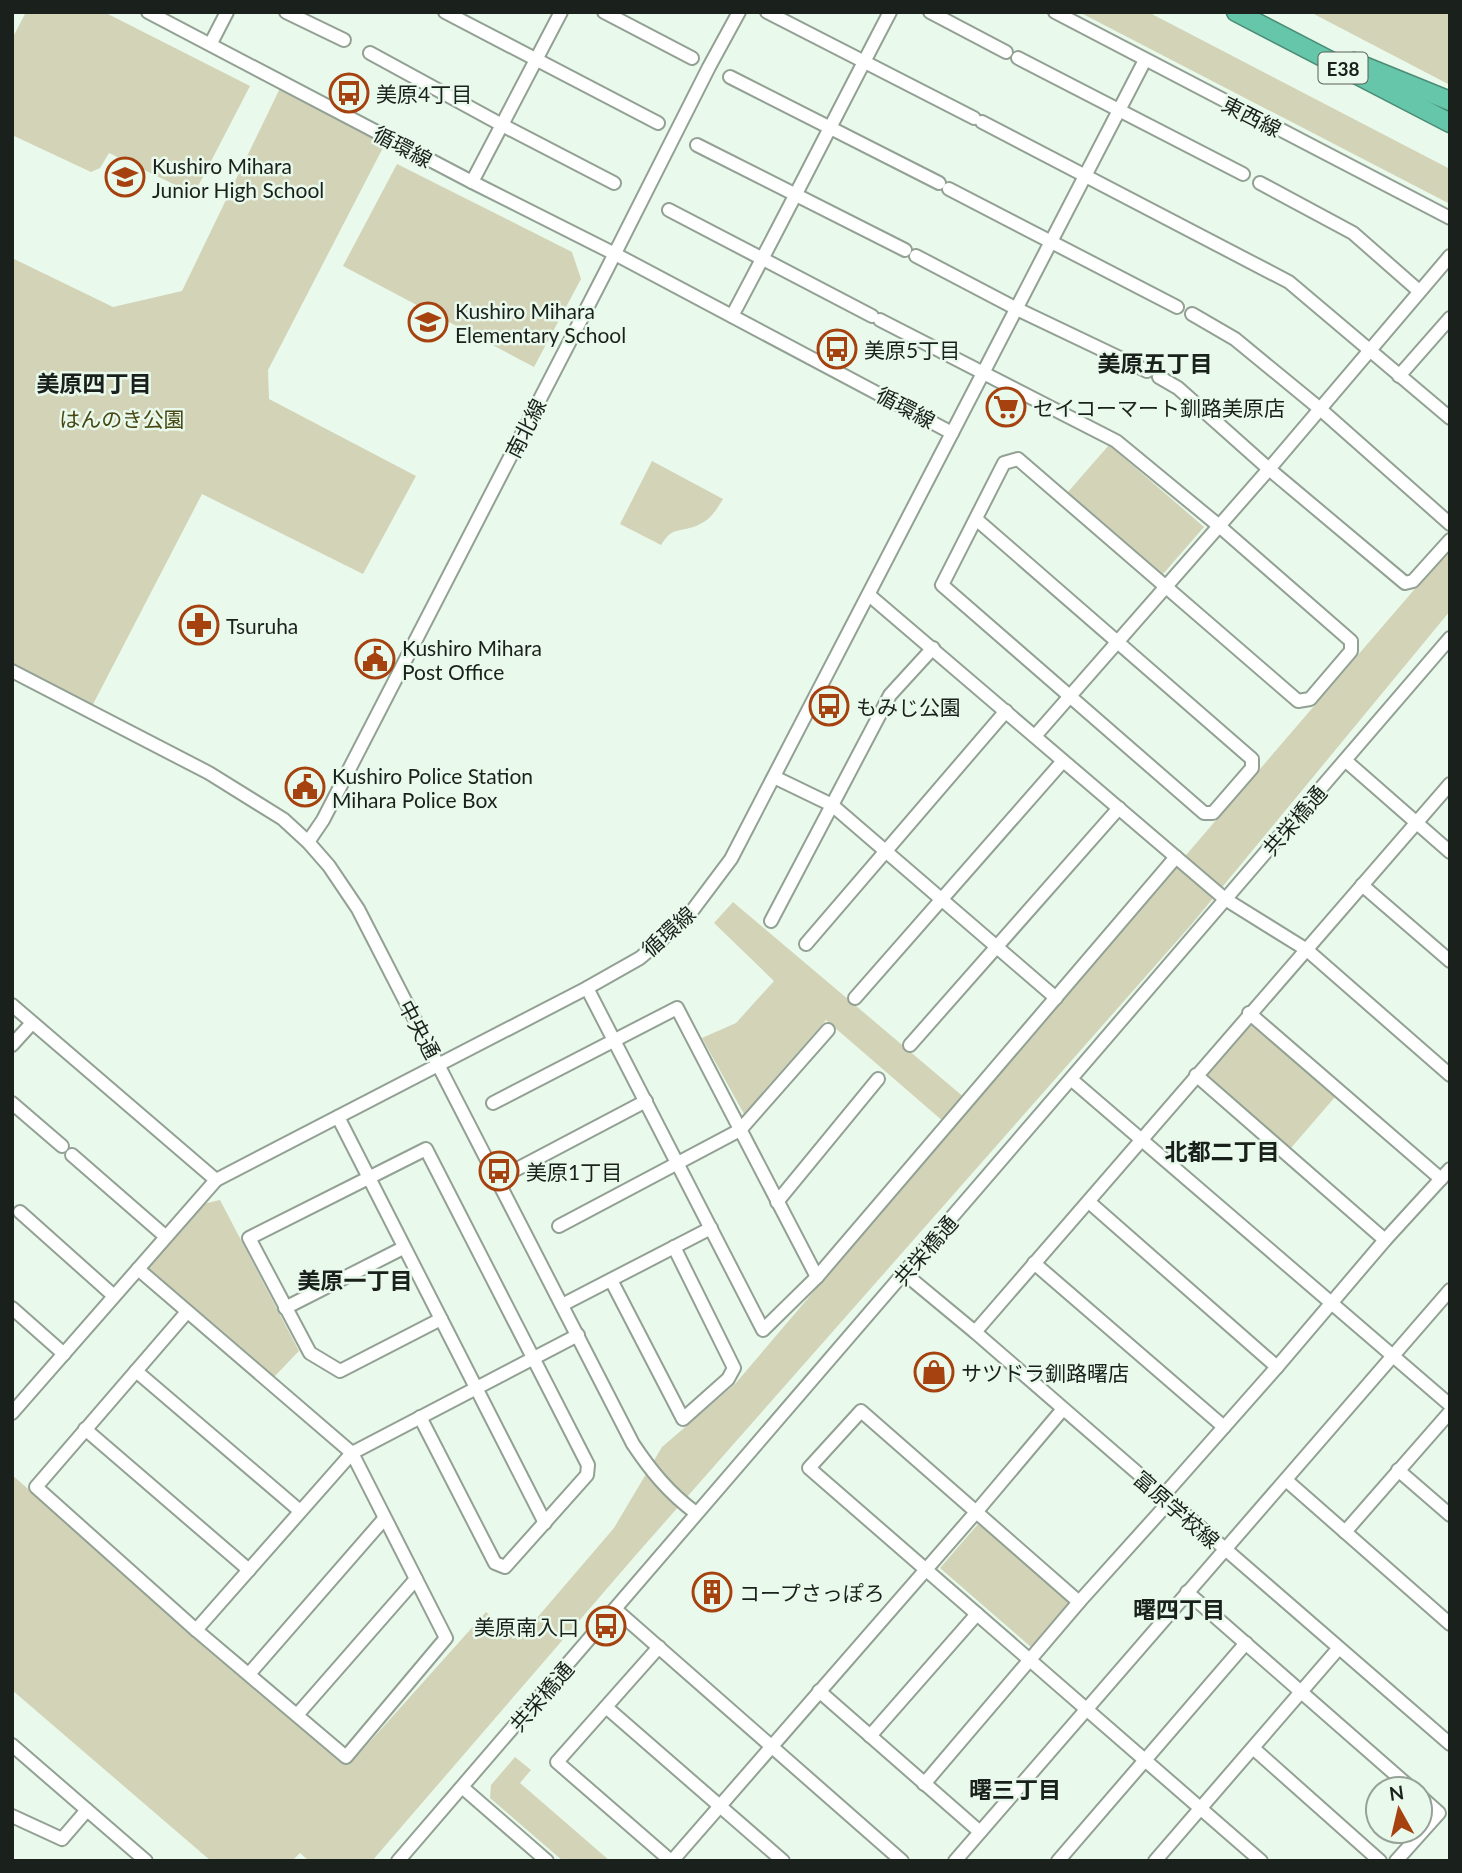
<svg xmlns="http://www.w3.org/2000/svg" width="1462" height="1873" font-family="Lato,'Noto Sans JP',sans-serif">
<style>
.green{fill:#d3d3b7}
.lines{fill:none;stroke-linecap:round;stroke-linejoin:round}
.minor-casing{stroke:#92a194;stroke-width:16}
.highway-casing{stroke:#4b8c77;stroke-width:21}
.minor{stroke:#fff;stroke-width:12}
.highway{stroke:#66c6a9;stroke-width:18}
.labels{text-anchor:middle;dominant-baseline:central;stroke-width:5;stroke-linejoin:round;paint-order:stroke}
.shield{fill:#e9f9eb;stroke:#586159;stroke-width:2}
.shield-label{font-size:19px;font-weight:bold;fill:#1a201b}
.poi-label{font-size:21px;fill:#1a201b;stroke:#e9f9eb;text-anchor:start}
.street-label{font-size:21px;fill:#1a201b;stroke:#e9f9eb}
.park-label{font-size:21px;fill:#494713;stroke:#e9f9eb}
.neighbourhood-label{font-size:23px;font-weight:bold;fill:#1a201b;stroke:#e9f9eb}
</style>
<rect width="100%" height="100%" fill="#e9f9eb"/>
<g class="green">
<path d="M26 12H104L250 86 194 194 109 153 100 168 91 172 12 135V39Z"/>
<path d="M1079 12H1148L1450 169V204Z"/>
<path d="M1310 12H1450V85Z"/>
<path d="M283 82 388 138 268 370 269 399 416 476 363 574 202 494 89 712 12 671V258L113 307 182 291Z"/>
<path d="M397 164 572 252 581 279 534 367 343 266Z"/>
<path d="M1109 445 1204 527 1163 574 1068 492Z"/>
<path d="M652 461 723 499C717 509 711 519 700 524 681 534 674 524 661 545L620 524Z"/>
<path d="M1450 548V611L1191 925 635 1556 372 1861H309L300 1853 292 1861H211L12 1690V1475L349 1765 486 1612 518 1640 614 1528 662 1447 735 1384 952 1129 826 1020 744 1114 702 1038 736 1023 774 981 714 923 733 902 972 1104Z"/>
<path d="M1251 1025 1335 1097 1291 1148 1207 1076Z"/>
<path d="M220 1200 299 1351 274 1377 147 1269 203 1204Z"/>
<path d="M979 1523 1071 1604 1032 1648 940 1568Z"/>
<path d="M515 1757 531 1770 520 1783 610 1861H563L490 1798 491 1785Z"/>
</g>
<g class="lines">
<defs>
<g id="minor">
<path d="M286 12 344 40"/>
<path d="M445 12 658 123"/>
<path d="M604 12 692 58"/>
<path d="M767 12 974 118"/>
<path d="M930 12 1006 52"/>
<path d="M1055 12 1450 218"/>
<path d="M211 43 227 12"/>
<path d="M370 53 502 125 614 183"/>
<path d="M1018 58 1243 174"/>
<path d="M730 77 939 183"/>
<path d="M982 122 1289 282 1450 418"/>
<path d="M697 145 905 250"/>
<path d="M472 182 561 12"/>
<path d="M1260 183 1353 233 1419 291"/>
<path d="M949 189 1177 307"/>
<path d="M669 210 872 316"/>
<path d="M916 256 1017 309 1147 371"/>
<path d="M1192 314 1235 339 1319 408 1450 524"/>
<path d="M732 316C786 215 837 113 890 12"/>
<path d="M880 320 1116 441 1218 525 1351 641V651L1310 699 1298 701 1018 459 1004 463 942 585 1204 813H1213L1252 768V759L976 519"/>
<path d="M1399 376 1450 318"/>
<path d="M1159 377 1178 388 1269 469 1405 583 1413 581 1450 540"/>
<path d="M952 433 1145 60"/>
<path d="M869 595 1225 899 1307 950 1450 1075"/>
<path d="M12 671 209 773 283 819 308 842 329 866 358 909 633 1444C651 1471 669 1493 696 1513"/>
<path d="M1035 736 1269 469 1450 256"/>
<path d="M1346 761 1450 852"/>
<path d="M774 777 832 805 1056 998"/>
<path d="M308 842 323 820 606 271 709 67 739 12"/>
<path d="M1362 885 1450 961"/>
<path d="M771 921 890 695 933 648"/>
<path d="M806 944 1006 711"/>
<path d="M587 988 763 1330 817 1277 1176 857"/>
<path d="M855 998 1063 761"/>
<path d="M12 1005 216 1180 587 988 640 958 661 940 689 915 731 859 952 433 615 254 472 182 148 12"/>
<path d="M1249 1013 1441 1179"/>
<path d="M12 1045 32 1023"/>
<path d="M910 1045 1119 808"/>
<path d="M1196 1075 1385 1240"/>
<path d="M1072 1080 1450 1405"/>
<path d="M12 1103 62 1146"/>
<path d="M493 1103 677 1008 817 1277"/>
<path d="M338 1117 545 1523"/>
<path d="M72 1155 165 1236"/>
<path d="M498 1179 646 1101"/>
<path d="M777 1202 878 1079"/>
<path d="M1089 1202 1277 1367"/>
<path d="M20 1212 114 1296"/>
<path d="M559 1226 740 1130 828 1030"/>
<path d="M1034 1263 1224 1427"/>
<path d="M138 1269 352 1453 446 1638 346 1757 196 1630 36 1487 187 1312"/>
<path d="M905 1274 975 1332 1450 1744"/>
<path d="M611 1280 683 1419 728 1379 734 1368 674 1247"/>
<path d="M562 1305 711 1228"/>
<path d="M12 1308 64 1354"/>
<path d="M285 1308 403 1248"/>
<path d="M975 1332 1450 784"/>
<path d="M136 1371 300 1511"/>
<path d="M12 1413 216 1180"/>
<path d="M420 1417 495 1563 505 1567 587 1475 588 1465 426 1149 249 1238 310 1353 340 1371 441 1319"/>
<path d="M85 1429 249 1570"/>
<path d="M1398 1470 1450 1515"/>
<path d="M1286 1480 1450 1624"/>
<path d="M1163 1496 1277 1367 1385 1240 1450 1169"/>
<path d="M1345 1532 1450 1412"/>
<path d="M1187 1592 1412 1789"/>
<path d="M1079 1602 861 1411 809 1468 1261 1861"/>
<path d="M615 1609 902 1861"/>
<path d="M196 1630 352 1453 578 1335"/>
<path d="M659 1647 557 1762 671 1861"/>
<path d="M249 1674 384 1519"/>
<path d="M819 1691 980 1832"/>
<path d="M606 1707 783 1861"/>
<path d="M297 1715 416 1579"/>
<path d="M870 1736 977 1614"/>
<path d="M12 1745 146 1861"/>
<path d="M1253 1748 1380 1861"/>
<path d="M924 1784 1079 1602 1170 1501"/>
<path d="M462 1787 547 1861"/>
<path d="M12 1816 62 1839 87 1810"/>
<path d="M398 1861 1450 638"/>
<path d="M672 1861 977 1511 1063 1409"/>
<path d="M955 1861 1450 1290"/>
<path d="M1058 1861 1246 1643"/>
<path d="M1155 1861 1338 1649"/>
<path d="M1396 1861 1439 1813 1420 1796"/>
</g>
<g id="highway">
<path d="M1236 12 1450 123"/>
<path d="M1354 62 1450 101"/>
</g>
</defs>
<use href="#minor" class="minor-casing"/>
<use href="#highway" class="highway-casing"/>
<use href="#minor" class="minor"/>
<use href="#highway" class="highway"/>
</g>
<defs>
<symbol id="bus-ring" viewBox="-11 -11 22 22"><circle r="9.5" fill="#e9f9eb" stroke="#a64210" stroke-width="1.5"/><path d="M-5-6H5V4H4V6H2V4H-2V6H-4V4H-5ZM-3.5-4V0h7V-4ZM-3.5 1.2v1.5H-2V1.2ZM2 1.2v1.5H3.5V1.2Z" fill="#a64210"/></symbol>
<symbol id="school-ring" viewBox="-11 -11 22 22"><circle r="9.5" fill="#e9f9eb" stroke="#a64210" stroke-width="1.5"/><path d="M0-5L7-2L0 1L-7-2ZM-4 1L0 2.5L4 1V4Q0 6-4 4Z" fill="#a64210"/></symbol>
<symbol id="supermarket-ring" viewBox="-11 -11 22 22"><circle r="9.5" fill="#e9f9eb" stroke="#a64210" stroke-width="1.5"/><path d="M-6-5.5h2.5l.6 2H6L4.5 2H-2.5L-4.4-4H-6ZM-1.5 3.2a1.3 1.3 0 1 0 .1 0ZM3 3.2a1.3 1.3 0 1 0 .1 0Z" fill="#a64210"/></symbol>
<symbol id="pharmacy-ring" viewBox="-11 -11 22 22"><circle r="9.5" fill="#e9f9eb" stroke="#a64210" stroke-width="1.5"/><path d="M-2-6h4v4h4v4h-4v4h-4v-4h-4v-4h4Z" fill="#a64210"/></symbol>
<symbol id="civic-ring" viewBox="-11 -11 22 22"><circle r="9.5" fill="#e9f9eb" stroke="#a64210" stroke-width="1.5"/><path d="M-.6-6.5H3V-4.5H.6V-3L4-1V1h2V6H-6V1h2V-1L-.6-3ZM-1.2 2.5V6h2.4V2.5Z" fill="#a64210"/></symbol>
<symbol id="shop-ring" viewBox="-11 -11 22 22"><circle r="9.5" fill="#e9f9eb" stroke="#a64210" stroke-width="1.5"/><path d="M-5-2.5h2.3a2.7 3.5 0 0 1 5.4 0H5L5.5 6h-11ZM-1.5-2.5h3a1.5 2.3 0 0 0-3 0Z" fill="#a64210"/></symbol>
<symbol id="building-ring" viewBox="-11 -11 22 22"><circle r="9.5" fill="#e9f9eb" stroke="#a64210" stroke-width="1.5"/><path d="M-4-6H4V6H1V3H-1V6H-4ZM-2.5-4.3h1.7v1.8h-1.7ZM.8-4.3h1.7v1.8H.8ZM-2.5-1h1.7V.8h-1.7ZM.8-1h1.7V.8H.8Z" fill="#a64210"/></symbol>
</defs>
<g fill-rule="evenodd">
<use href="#bus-ring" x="327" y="71" width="44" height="44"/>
<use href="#school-ring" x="103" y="155" width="44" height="44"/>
<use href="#school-ring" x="406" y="300" width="44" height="44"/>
<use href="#bus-ring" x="815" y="327" width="44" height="44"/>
<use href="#supermarket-ring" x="984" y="385" width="44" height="44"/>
<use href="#pharmacy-ring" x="177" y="603" width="44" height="44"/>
<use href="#civic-ring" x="353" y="637" width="44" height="44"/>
<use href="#bus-ring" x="807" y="684" width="44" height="44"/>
<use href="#civic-ring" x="283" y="765" width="44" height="44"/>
<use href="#bus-ring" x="477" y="1149" width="44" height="44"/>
<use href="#shop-ring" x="912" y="1350" width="44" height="44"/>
<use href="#building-ring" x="690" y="1570" width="44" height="44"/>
<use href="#bus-ring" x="584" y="1604" width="44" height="44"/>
</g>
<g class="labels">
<rect class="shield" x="1318.5" y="52.5" width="49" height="31" rx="5"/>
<g class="shield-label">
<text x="1343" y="68">E38</text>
</g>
<g class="poi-label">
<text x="376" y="93">美原4丁目</text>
<text x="152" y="165">Kushiro Mihara<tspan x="152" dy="24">Junior High School</tspan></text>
<text x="455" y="310">Kushiro Mihara<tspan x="455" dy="24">Elementary School</tspan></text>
<text x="864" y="349">美原5丁目</text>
<text x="1033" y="407">セイコーマート釧路美原店</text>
<text x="226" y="625">Tsuruha</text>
<text x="402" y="647">Kushiro Mihara<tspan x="402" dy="24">Post Office</tspan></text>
<text x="856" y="706">もみじ公園</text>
<text x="332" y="775">Kushiro Police Station<tspan x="332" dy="24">Mihara Police Box</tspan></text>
<text x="526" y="1171">美原1丁目</text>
<text x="961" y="1372">サツドラ釧路曙店</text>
<text x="739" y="1592">コープさっぽろ</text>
<text x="579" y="1626" text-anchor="end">美原南入口</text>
</g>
<g class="street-label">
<text transform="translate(1252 116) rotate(27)">東西線</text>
<text transform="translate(403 146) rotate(28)">循環線</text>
<text transform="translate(906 407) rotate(28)">循環線</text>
<text transform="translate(525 428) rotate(-63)">南北線</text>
<text transform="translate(1294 820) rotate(-49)">共栄橋通</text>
<text transform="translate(668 931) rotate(-42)">循環線</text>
<text transform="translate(420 1029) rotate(62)">中央通</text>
<text transform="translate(925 1250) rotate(-49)">共栄橋通</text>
<text transform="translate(1177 1509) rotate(41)">富原学校線</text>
<text transform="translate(541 1696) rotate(-49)">共栄橋通</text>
</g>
<g class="park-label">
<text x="122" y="418">はんのき公園</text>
</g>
<g class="neighbourhood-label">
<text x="1155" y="363">美原五丁目</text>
<text x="94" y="383">美原四丁目</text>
<text x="1222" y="1151">北都二丁目</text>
<text x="355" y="1280">美原一丁目</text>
<text x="1179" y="1609">曙四丁目</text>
<text x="1015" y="1789">曙三丁目</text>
</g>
</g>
<rect width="1462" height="1873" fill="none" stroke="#1a201b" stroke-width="28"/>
<g transform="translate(1399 1810) rotate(352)"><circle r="33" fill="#e9f9eb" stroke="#96a298" stroke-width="2"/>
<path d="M0-5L12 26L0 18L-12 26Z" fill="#a64210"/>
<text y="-10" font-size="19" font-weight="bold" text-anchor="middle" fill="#1a201b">N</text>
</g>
</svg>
